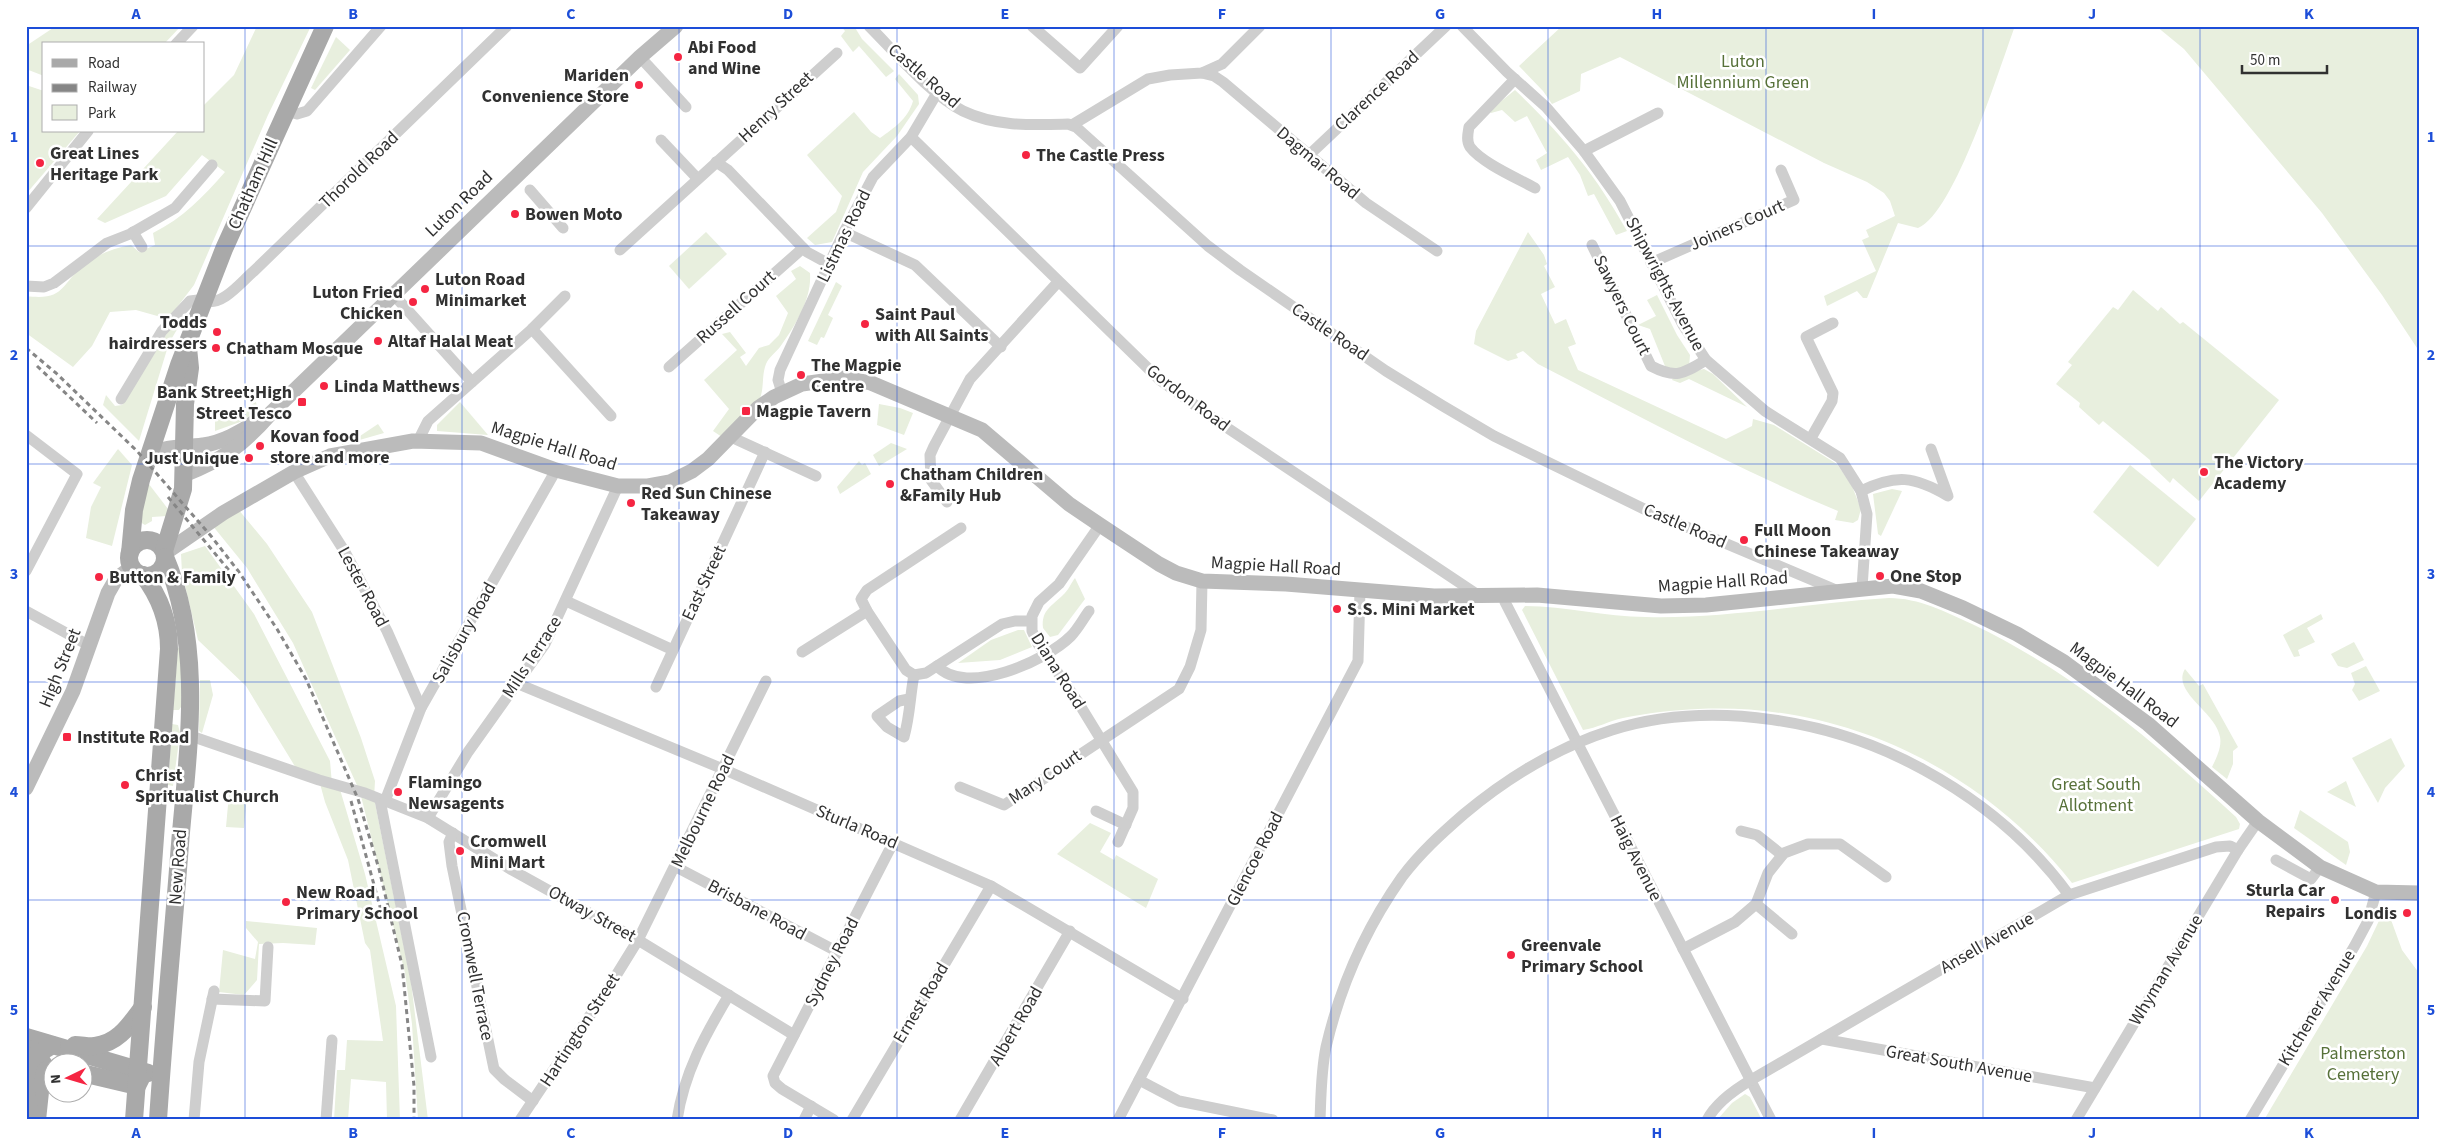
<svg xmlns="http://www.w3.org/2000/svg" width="2445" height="1146" font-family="'Source Sans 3',sans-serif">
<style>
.green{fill:#e8efde}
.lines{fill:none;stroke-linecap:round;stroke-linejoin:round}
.street{stroke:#cecece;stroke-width:11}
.secondary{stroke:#bbb;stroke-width:15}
.primary{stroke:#a9a9a9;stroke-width:18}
.rail{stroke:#868686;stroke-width:3;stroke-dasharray:5 4;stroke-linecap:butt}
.grid{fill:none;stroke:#1d4ed8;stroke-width:1;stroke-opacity:0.55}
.poi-dot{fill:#f52542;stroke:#fff;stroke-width:2}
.labels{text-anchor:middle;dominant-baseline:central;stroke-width:5;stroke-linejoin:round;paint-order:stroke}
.poi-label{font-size:18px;font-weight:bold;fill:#313131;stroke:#fff;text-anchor:start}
.park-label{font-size:18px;fill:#577139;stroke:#fff}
.street-label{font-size:18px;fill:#313131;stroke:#fff}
.neatline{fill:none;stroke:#1d4ed8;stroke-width:2}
.grid-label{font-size:16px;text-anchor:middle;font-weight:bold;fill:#1d4ed8}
</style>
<rect width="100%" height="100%" fill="#fff"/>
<g class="green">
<path d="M56 26H181L164 44H44V76L26 69V46Z"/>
<path d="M257 26H311L268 115 194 285 168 319 136 310 110 312 92 346 73 367 26 333V296C65 301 60 285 84 265 98 254 114 248 131 245L139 252 155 245 153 233C183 218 203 197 225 172L202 155 166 196 105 223 97 219 178 131H204V105L234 75Z"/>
<path d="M841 26H854L862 39 894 71 886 77 859 46 853 52 841 36 845 31Z"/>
<path d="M1562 26H2015C2000 66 1955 213 1918 228L1898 223 1867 298H1863L1857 291 1827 306 1824 296 1876 271 1862 240 1869 237 1866 230 1895 216 1890 201 1884 193 1867 182 1824 163 1620 57 1581 74 1580 91 1552 104 1543 91 1519 66Z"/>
<path d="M2156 26H2416L2419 29V351L2382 295 2322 213 2184 49Z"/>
<path d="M336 37 350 50 315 90 311 88Z"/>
<path d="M899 74 918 95 919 104 897 136 863 172 832 242 815 245 807 238 836 212 842 196 807 155 854 112 871 132 880 138C894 128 908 119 913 101L895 79Z"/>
<path d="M26 85 44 91V131H80L26 194Z"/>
<path d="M1515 90C1563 136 1594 172 1627 231L1616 235 1594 194 1588 196 1580 175 1568 157 1541 170 1536 160 1547 153 1527 116 1515 122 1502 110 1491 113 1489 111Z"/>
<path d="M706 232 727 254 689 289 669 266Z"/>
<path d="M1528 232 1544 255 1547 264 1544 266 1555 287 1541 294 1555 324 1566 319 1576 344 1568 347 1578 370 1726 439 1752 426 1753 419 1774 425 1837 464 1852 486 1861 509 1858 520 1853 523 1835 520 1838 511C1735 468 1637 415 1538 364L1523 351 1516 354 1518 358 1508 361 1474 344 1476 331Z"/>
<path d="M800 266 810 273C812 299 795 326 780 347 775 353 769 357 766 364 761 376 765 392 758 402 749 414 734 425 722 437L713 431 729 409 704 380 737 350 722 334 730 332 746 353 740 357 746 366 759 348 769 345 779 335 788 313 776 296 796 279 791 271Z"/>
<path d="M836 282 842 286 828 315 833 318 824 338 821 337 817 345 808 341Z"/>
<path d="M2133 290 2158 311 2161 307 2180 324 2183 322 2279 400 2199 501 2173 478 2170 483 2151 465 2150 460 2103 421 2099 425 2079 407 2080 403 2056 384 2072 365 2068 362 2113 307 2118 310Z"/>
<path d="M1657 295 1677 335 1690 355 1689 367 1667 371 1650 329 1638 325 1656 316 1647 300Z"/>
<path d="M185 316 169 343 139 441 103 405 106 395 115 406 122 405 174 322Z"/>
<path d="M1704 369 1713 374 1747 407 1689 379 1680 383 1672 380 1674 376Z"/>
<path d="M256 402 258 411 240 422 215 431V420L236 413Z"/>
<path d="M460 402 488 435 437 431V425Z"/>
<path d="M879 404 900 408 913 413 904 435 877 425Z"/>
<path d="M378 424 384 433 342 445 341 441 350 434 354 440Z"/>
<path d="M891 443 907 449 879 466 873 455Z"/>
<path d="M118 449 132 465 112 546 86 538 91 507 101 487 93 483Z"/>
<path d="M859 461 862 465 865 463 871 474 840 494 837 487Z"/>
<path d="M2130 465 2196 519 2158 567 2093 512Z"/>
<path d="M145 479 168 509 167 516 152 517V521L145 525 140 522Z"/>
<path d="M1892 489 1902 491 1881 536 1878 534 1873 494Z"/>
<path d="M238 509 267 544 312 612 361 738 375 781 374 798 411 982 428 1120H418L412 1024 405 973 360 792 293 643 247 568 212 525Z"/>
<path d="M205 546 254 614 330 761 332 784 339 786 365 874 396 1006 400 1120H387L386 1082 351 1079 348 1120H334L337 1070H345L347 1040 383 1041 370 950 365 943 348 860 325 802 319 780 299 773 246 686 198 640 182 573 181 554Z"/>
<path d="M1075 578 1085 599 1058 635 1050 637 1043 628C1041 610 1052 606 1063 595 1068 591 1071 583 1075 578Z"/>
<path d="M1889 598C1919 598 1946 612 1972 624 2073 672 2155 743 2236 817L2240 824 2239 829 2072 883C1982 769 1843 702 1698 709 1673 710 1647 713 1623 718 1609 721 1597 728 1583 730L1522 610 1525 606C1566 606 1605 617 1646 617 1726 619 1809 603 1889 598Z"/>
<path d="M2321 614 2323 619 2307 628 2315 642 2298 650 2300 656 2294 657 2283 635Z"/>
<path d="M1018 630H1024L1032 647 1000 660 958 663 991 640Z"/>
<path d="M2354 642 2364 660 2347 668 2338 666 2331 654Z"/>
<path d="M180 647 183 662 181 707 179 710H173L178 648Z"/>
<path d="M2366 666 2380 691 2359 701 2352 690 2355 684 2351 673Z"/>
<path d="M2185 669 2199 686 2203 684 2238 747 2233 751V764L2227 779 2212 767C2216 759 2222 747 2220 737 2216 712 2171 692 2185 669Z"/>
<path d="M200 680H210L213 695 202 733 199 731Z"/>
<path d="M172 724 178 725 180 733 173 786 168 785Z"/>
<path d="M2391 738 2405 766 2385 788 2378 803 2352 758Z"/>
<path d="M2346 781 2356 807 2327 792Z"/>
<path d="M229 794 247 795 244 828 226 827Z"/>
<path d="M2300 810 2348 842 2350 852 2346 865 2294 828Z"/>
<path d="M1090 823 1111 833 1100 852 1114 860 1116 855 1158 879 1146 908 1057 854Z"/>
<path d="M2386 906 2402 950 2419 973V1120H2264L2367 946Z"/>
<path d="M246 921 317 928 315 945 283 943 259 944 257 980 244 995 219 992 223 950 255 959 258 942 246 928Z"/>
<path d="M1745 1094 1750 1097 1762 1120H1717L1732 1103Z"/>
</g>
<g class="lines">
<g class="street">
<path d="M869 26C895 52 931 95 963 111 996 127 1033 125 1068 124L1076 127 1208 246 1240 270 1386 371 1443 406 1494 436 1644 509 1836 590"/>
<path d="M1032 26 1080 68 1118 26"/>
<path d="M1462 26 1507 72 1546 107 1584 151 1620 201 1683 325 1706 360 1765 411 1840 458 1861 491 1867 514 1862 588"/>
<path d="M176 44 193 26"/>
<path d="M640 57 686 107"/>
<path d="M1202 73 1214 76 1223 82 1366 203 1437 251"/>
<path d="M1515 79 1469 127C1468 133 1466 141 1470 147 1482 163 1517 178 1535 188"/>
<path d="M286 111 297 114 307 111 381 26"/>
<path d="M1072 125 1148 79 1170 75 1202 73 1222 64 1260 26"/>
<path d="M911 137 1160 380 1220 423 1478 595"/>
<path d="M661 140 697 178"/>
<path d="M1584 151 1658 113"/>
<path d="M1308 156 1446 26"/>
<path d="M716 162 728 170 807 252 829 264"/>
<path d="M530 190 563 228"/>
<path d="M26 208 88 131"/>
<path d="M133 232 142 247"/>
<path d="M844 232 915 265 1001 347"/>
<path d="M1592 245 1651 366C1676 379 1683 374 1706 360"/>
<path d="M620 250 837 53"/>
<path d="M1651 263 1794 200 1781 170"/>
<path d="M26 286 44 287 54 283 107 243 130 234 175 208 212 165"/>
<path d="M393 294 472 382"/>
<path d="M205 301C223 306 241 282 254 271L507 26"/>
<path d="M532 329 611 416"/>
<path d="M669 367 803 248"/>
<path d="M782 393 778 380 780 370 844 232 873 177 911 137 937 93"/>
<path d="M121 399 162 331 190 301 206 299"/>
<path d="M26 435 77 474 26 571"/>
<path d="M731 437 816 476"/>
<path d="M1811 438 1832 401 1833 393 1806 337 1833 323"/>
<path d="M418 441 428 421 532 329 565 296"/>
<path d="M294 472 345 552 387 631 421 708"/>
<path d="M1861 491C1896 474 1914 476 1948 496L1931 449"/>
<path d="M947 502 931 480 930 455 934 446 970 379 1058 282"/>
<path d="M1100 525 1059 584 1039 602 1032 616V631L1038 644 1078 702 1133 792V808L1118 842"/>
<path d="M1504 595 1505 602 1771 1120"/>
<path d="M566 601 673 650"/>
<path d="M26 611 90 646"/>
<path d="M867 611 861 599 867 590 961 528"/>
<path d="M802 652 867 611 906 670 914 675 926 673 1002 624 1015 621H1031"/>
<path d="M937 666C966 697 1046 661 1071 636 1078 629 1083 619 1089 611"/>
<path d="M516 683 723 769 991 886 1183 999"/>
<path d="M656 687 765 452"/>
<path d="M909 699 899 701 877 716 887 727 904 737C910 716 910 696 914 675"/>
<path d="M188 735 319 780 365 793 428 818 512 870 638 940 794 1035"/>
<path d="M960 787 1004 805 1179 689 1190 667 1201 630 1202 581"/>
<path d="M380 800 431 1057"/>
<path d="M385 801 421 708 556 470"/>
<path d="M1096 811 1126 825"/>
<path d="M428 818 468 752 545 644 618 486"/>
<path d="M1741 831 1757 835 1782 855"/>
<path d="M453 833 449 842 452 866 494 1069 504 1079 533 1101"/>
<path d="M2276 860 2311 879 2320 867"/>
<path d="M676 867 838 952"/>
<path d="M1756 904 1792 934"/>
<path d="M1683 949 1735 922 1756 904 1768 873 1784 853 1808 844H1840L1886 877"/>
<path d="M212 999 265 1001 268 947"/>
<path d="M1822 1039 2095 1088"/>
<path d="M1139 1080 1179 1101 1273 1120"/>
<path d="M194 1120 199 1062 214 991"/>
<path d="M326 1120 332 1040"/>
<path d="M520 1120 609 987 638 940 766 681"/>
<path d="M677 1120C684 1073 705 1035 729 995"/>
<path d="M804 1120 811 1106"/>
<path d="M834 1120 782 1089 775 1083 773 1076 893 843"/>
<path d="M852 1120 991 886"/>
<path d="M960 1120 1070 931"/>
<path d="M1118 1120 1358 661 1360 590"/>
<path d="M1320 1120C1321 1096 1321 1071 1326 1047 1340 987 1366 928 1402 877 1420 853 1441 834 1464 814 1507 778 1558 747 1612 730 1712 699 1834 720 1924 770 1981 801 2031 843 2069 895"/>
<path d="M1707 1120C1716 1103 1734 1090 1751 1080L2069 895 2216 847 2230 846 2238 850"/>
<path d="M2076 1120 2238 850 2258 821"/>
<path d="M2250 1120 2354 947 2368 921 2376 892"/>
</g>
<g class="secondary">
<path d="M150 454C168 445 184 448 203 445 221 443 242 432 256 421"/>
<path d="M184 475C223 460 244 444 271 413L640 57 676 26"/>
<path d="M165 553 223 513 294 472 330 456 413 441 481 443 556 470 618 486H648L670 482 692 471 708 459 758 408 774 397 802 384 845 378 871 383 982 430 1069 504 1100 525 1159 564 1176 573 1202 581 1286 584 1434 596 1537 595 1661 606 1706 605 1893 586 1921 591 1963 608 2017 634 2064 662 2148 724 2258 821 2320 867 2376 892 2419 893"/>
<path d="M26 788 73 691 108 593 116 579 132 567"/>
</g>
<g class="primary">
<circle cx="147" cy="558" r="18"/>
<path d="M164 551 183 489 185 404 190 368 188 348"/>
<path d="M130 553 134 510 141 480 179 365 224 249 325 26"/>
<path d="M26 1037 148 1073"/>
<path d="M75 1045C82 1045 89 1047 95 1046 119 1043 130 1024 143 1007"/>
<path d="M30 1049 43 1063 37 1120"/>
<path d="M82 1073 137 1086 142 1076"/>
<path d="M33 1120C27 1104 21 1078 30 1062 34 1054 46 1050 52 1045"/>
<path d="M134 1120 169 649C169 621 160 597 143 575"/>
<path d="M158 1120C164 1028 173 936 180 844 188 748 204 648 165 557"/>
</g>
<g class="rail">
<path d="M26 348 56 373 137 451 211 536 239 572 277 629 306 679 358 799 379 869 402 965 414 1086V1120"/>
<path d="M37 366 97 423"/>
<path d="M168 497 232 574"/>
<path d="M351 801 382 914"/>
</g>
</g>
<path class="grid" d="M245 26V1120M462 26V1120M679 26V1120M897 26V1120M1114 26V1120M1331 26V1120M1548 26V1120M1766 26V1120M1983 26V1120M2200 26V1120M26 246H2419M26 464H2419M26 682H2419M26 900H2419"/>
<g class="poi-dot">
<circle cx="678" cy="57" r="5"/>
<circle cx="639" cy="85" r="5"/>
<circle cx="1026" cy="155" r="5"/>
<circle cx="40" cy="163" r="5"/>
<circle cx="515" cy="214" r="5"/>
<circle cx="425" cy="289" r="5"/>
<circle cx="413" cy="302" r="5"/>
<circle cx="865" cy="324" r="5"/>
<circle cx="217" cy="332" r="5"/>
<circle cx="378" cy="341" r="5"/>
<circle cx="216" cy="348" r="5"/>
<circle cx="801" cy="375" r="5"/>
<circle cx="324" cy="386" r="5"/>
<rect x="297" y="397" width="10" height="10" rx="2.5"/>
<rect x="741" y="406" width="10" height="10" rx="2.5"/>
<circle cx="260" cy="446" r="5"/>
<circle cx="249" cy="458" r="5"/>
<circle cx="2204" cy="472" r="5"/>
<circle cx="890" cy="484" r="5"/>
<circle cx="631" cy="503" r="5"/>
<circle cx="1744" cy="540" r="5"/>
<circle cx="1880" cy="576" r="5"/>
<circle cx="99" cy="577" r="5"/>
<circle cx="1337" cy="609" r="5"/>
<rect x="62" y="732" width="10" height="10" rx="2.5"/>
<circle cx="125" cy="785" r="5"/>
<circle cx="398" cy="792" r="5"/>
<circle cx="460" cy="851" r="5"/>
<circle cx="2335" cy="900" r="5"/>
<circle cx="286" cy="902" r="5"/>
<circle cx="2407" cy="913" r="5"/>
<circle cx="1511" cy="955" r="5"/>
</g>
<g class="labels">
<g class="poi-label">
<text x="688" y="47">Abi Food<tspan x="688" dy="21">and Wine</tspan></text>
<text x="629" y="75" text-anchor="end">Mariden<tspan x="629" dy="21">Convenience Store</tspan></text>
<text x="50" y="153">Great Lines<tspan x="50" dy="21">Heritage Park</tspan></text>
<text x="1036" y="155">The Castle Press</text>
<text x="525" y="214">Bowen Moto</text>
<text x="435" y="279">Luton Road<tspan x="435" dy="21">Minimarket</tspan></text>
<text x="403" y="292" text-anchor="end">Luton Fried<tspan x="403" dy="21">Chicken</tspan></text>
<text x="875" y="314">Saint Paul<tspan x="875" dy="21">with All Saints</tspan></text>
<text x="207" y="322" text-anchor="end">Todds<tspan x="207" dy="21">hairdressers</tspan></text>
<text x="388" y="341">Altaf Halal Meat</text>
<text x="226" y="348">Chatham Mosque</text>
<text x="811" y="365">The Magpie<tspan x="811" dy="21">Centre</tspan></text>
<text x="334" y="386">Linda Matthews</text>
<text x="292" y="392" text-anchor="end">Bank Street;High<tspan x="292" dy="21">Street Tesco</tspan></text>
<text x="756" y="411">Magpie Tavern</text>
<text x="270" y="436">Kovan food<tspan x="270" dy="21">store and more</tspan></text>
<text x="239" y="458" text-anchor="end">Just Unique</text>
<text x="2214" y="462">The Victory<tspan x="2214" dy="21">Academy</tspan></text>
<text x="900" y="474">Chatham Children<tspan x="900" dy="21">&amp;Family Hub</tspan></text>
<text x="641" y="493">Red Sun Chinese<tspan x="641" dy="21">Takeaway</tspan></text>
<text x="1754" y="530">Full Moon<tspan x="1754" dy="21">Chinese Takeaway</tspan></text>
<text x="1890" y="576">One Stop</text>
<text x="109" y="577">Button &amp; Family</text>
<text x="1347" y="609">S.S. Mini Market</text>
<text x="77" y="737">Institute Road</text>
<text x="135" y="775">Christ<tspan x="135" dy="21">Spritualist Church</tspan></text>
<text x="408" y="782">Flamingo<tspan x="408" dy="21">Newsagents</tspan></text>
<text x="470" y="841">Cromwell<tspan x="470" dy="21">Mini Mart</tspan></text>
<text x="2325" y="890" text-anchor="end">Sturla Car<tspan x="2325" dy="21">Repairs</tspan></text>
<text x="296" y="892">New Road<tspan x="296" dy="21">Primary School</tspan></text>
<text x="2397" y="913" text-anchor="end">Londis</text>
<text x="1521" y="945">Greenvale<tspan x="1521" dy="21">Primary School</tspan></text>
</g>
<g class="park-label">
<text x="1743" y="61">Luton<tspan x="1743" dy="21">Millennium Green</tspan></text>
<text x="2096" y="784">Great South<tspan x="2096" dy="21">Allotment</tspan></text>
<text x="2363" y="1053">Palmerston<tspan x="2363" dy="21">Cemetery</tspan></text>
</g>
<g class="street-label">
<text transform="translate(924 76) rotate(41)">Castle Road</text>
<text transform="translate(1377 91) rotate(-43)">Clarence Road</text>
<text transform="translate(776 107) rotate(-43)">Henry Street</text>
<text transform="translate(1318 163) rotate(40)">Dagmar Road</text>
<text transform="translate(359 170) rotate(-44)">Thorold Road</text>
<text transform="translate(253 184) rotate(-66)">Chatham Hill</text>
<text transform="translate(459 204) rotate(-44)">Luton Road</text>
<text transform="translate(1737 225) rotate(-24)">Joiners Court</text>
<text transform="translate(844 236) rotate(-64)">Listmas Road</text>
<text transform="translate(1665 284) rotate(62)">Shipwrights Avenue</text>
<text transform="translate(1622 305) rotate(64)">Sawyers Court</text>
<text transform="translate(736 307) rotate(-42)">Russell Court</text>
<text transform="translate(1330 332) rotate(34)">Castle Road</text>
<text transform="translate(1188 398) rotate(37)">Gordon Road</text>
<text transform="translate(554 446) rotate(17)">Magpie Hall Road</text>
<text transform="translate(1685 526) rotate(23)">Castle Road</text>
<text transform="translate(1276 566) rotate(3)">Magpie Hall Road</text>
<text transform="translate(1723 582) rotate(-4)">Magpie Hall Road</text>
<text transform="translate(704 583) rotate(-65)">East Street</text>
<text transform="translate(363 587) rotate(62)">Lester Road</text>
<text transform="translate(464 633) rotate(-61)">Salisbury Road</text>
<text transform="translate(532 657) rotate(-57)">Mills Terrace</text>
<text transform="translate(60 668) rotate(-68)">High Street</text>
<text transform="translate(1058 671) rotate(58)">Diana Road</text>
<text transform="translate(2124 685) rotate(37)">Magpie Hall Road</text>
<text transform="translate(1045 777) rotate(-34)">Mary Court</text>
<text transform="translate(703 811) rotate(-64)">Melbourne Road</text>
<text transform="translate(857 827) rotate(23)">Sturla Road</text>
<text transform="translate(1636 858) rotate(63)">Haig Avenue</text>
<text transform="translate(1255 859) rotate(-63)">Glencoe Road</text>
<text transform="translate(178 867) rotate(-86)">New Road</text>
<text transform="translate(757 910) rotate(28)">Brisbane Road</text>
<text transform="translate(592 914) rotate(29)">Otway Street</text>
<text transform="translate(1987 943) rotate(-30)">Ansell Avenue</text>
<text transform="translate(832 962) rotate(-63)">Sydney Road</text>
<text transform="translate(2166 970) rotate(-59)">Whyman Avenue</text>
<text transform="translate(475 976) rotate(79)">Cromwell Terrace</text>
<text transform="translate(921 1003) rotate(-59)">Ernest Road</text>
<text transform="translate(2317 1008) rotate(-59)">Kitchener Avenue</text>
<text transform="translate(1016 1026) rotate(-60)">Albert Road</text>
<text transform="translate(580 1030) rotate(-57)">Hartington Street</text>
<text transform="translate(1959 1064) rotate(10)">Great South Avenue</text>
</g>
</g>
<rect width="2445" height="1146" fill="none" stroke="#ffffff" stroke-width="55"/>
<rect x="42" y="42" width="162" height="90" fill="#ffffff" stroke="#adadad"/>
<rect x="52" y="59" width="25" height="8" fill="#a9a9a9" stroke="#adadad"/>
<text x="88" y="68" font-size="15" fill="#313131">Road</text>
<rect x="52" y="84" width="25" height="8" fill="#868686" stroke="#adadad"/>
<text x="88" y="92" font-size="15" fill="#313131">Railway</text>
<rect x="52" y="105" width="25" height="15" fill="#e8efde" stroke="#adadad"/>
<text x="88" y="118" font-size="15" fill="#313131">Park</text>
<g transform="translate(68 1078) rotate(265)"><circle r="24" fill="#ffffff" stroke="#adadad"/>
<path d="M0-4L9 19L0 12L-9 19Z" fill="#f52542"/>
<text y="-8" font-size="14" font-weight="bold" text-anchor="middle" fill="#313131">N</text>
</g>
<path d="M2242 65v8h85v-8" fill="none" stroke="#313131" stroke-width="2.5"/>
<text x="2250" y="65" font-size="15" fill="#313131" stroke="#ffffff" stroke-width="4" paint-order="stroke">50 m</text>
<rect x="28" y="28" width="2390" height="1090" class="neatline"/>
<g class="grid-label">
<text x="136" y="19">A</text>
<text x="353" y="19">B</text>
<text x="571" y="19">C</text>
<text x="788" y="19">D</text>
<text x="1005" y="19">E</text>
<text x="1222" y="19">F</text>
<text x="1440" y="19">G</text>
<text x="1657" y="19">H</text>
<text x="1874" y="19">I</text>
<text x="2092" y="19">J</text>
<text x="2309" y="19">K</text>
<text x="14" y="142">1</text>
<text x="2431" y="142">1</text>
<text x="14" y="360">2</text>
<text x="2431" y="360">2</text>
<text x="14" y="579">3</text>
<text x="2431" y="579">3</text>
<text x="14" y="797">4</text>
<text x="2431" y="797">4</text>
<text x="14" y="1015">5</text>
<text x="2431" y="1015">5</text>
<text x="136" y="1138">A</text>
<text x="353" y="1138">B</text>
<text x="571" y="1138">C</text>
<text x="788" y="1138">D</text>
<text x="1005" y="1138">E</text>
<text x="1222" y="1138">F</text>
<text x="1440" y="1138">G</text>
<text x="1657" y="1138">H</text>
<text x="1874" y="1138">I</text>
<text x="2092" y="1138">J</text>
<text x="2309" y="1138">K</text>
</g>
</svg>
